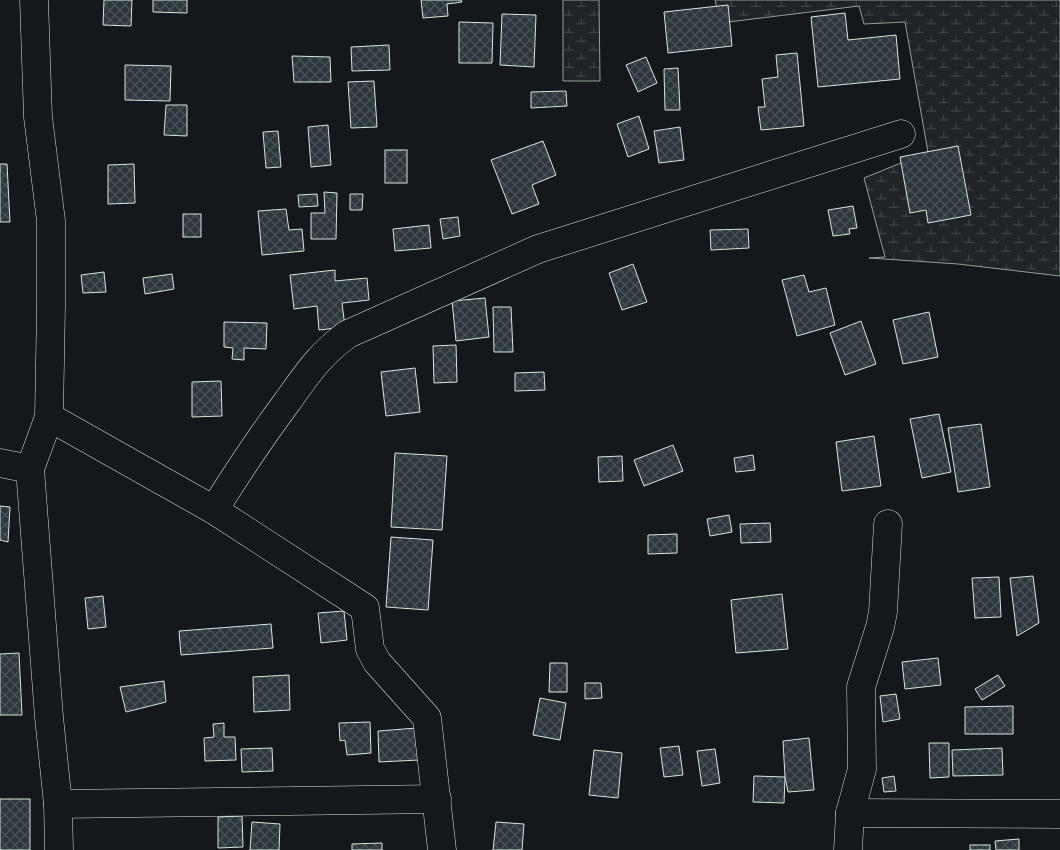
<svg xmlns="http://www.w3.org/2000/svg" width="1060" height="850" font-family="'Roboto Condensed',sans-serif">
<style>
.wetland{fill:url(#wetland-marsh);stroke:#939e99}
.building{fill:url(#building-cross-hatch);stroke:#d8e6dc}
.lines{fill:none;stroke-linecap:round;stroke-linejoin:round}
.street-casing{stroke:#d8e6dc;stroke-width:29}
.street{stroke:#14181c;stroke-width:28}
</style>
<defs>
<pattern id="wetland-marsh" width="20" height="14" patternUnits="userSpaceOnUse" patternTransform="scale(1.25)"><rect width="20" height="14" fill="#202428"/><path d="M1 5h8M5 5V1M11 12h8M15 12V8" fill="none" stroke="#404447"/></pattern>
<pattern id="building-cross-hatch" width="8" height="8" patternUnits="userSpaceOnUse" patternTransform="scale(1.25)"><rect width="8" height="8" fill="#2c363c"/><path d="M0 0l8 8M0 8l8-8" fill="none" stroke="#4a5358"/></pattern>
</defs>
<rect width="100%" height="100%" fill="#14181c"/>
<g class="wetland">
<path d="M563 0H599L600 81H563Z"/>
<path d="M715 0H1060V276L958 264 869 258 885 257 864 178 928 152 905 22 864 24 859 6 720 23Z"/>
</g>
<g class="building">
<path d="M104 0H132L131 26 103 25Z"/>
<path d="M153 0H187V13L153 12Z"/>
<path d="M421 0H461L462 2 447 4 448 16 423 18Z"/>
<path d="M728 5 732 46 668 53 664 12Z"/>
<path d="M845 13 848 40 896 35 900 79 818 87 811 17Z"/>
<path d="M502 14 536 15 534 67 500 65Z"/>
<path d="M459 22 493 23 492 63H459Z"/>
<path d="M389 45 390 70 352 71 351 47Z"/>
<path d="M797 53 804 126 761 130 758 107H765L762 79 778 77 776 55Z"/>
<path d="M292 56 330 57 331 82H294Z"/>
<path d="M646 57 657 83 638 92 626 65Z"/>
<path d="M125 65 171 66 170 101 125 100Z"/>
<path d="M678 68 680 110H665L664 69Z"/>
<path d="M374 81 377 127 351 128 348 82Z"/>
<path d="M566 91 567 106 531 108V92Z"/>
<path d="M166 105H187V136L164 135Z"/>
<path d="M639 116 649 149 628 157 617 124Z"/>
<path d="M328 125 331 165 311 167 308 127Z"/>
<path d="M680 127 684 160 659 163 654 131Z"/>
<path d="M278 131 281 167 266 168 263 132Z"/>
<path d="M543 141 556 175 532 185 539 204 512 214 491 160Z"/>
<path d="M958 146 971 215 928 223 926 210 910 213 900 157Z"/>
<rect x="385" y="150" width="22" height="33"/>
<path d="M0 164H7L10 222H0Z"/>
<path d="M134 164 135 203 108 204V165Z"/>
<path d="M324 192 337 193 336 239H311V213H325Z"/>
<path d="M317 194 318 206 299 207 298 195Z"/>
<path d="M350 194H363L362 210H350Z"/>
<path d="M853 206 857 228 849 229 850 234 833 236 828 210Z"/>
<path d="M286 209 289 230 302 229 304 251 262 255 258 211Z"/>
<rect x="183" y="214" width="18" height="23"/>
<path d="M458 217 460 236 443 239 440 219Z"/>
<path d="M429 225 431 248 395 251 393 229Z"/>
<path d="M748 229 749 248 711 250 710 230Z"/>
<path d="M633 264 647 302 622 310 609 273Z"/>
<path d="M335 270V281L367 278 369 300 342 303 345 327 319 330 317 306 294 309 290 275Z"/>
<path d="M104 272 106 292 83 293 81 275Z"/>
<path d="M172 274 174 289 145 294 143 278Z"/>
<path d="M804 275 809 292 826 288 835 325 797 336 782 280Z"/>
<path d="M485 298 489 337 456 341 452 301Z"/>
<path d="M493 307H511L513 352H494Z"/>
<path d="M929 312 938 357 903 364 893 320Z"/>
<path d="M861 321 876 364 845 375 830 333Z"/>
<path d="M224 322 267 323 266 349 244 348V360L232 359 233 348 224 347Z"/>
<path d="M456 345 457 382 434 383 433 346Z"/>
<path d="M415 368 420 412 386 416 381 372Z"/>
<path d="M544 372 545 390 515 391V373Z"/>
<path d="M221 381 222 416 192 417V382Z"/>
<path d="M939 414 951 472 922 478 910 419Z"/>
<path d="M981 424 990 487 958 492 948 428Z"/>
<path d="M874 436 881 486 842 491 836 442Z"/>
<path d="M673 445 683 471 644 486 634 460Z"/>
<path d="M395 453 447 456 442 530 391 527Z"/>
<path d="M753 455 755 470 736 472 734 458Z"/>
<path d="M622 456 623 481 599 482 598 457Z"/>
<path d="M0 506 10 507 8 542 0 540Z"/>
<path d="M729 515 732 532 710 536 707 519Z"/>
<path d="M770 523 771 542 741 543 740 524Z"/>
<path d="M677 534V553L648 554V535Z"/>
<path d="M391 537 433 540 428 610 386 607Z"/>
<path d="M1033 576 1039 623 1017 636 1010 578Z"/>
<path d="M999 577 1001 617 975 618 972 578Z"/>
<path d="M782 594 788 649 736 653 731 600Z"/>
<path d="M103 596 106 627 88 629 85 598Z"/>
<path d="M344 611 347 640 321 643 318 613Z"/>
<path d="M271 624 273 648 181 655 179 631Z"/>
<path d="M19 653 22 715H0V654Z"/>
<path d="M938 658 941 685 905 689 902 662Z"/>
<path d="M550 663H567V692H549Z"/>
<path d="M289 675 290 710 254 712 253 677Z"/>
<path d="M998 675 1005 686 982 700 975 689Z"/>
<path d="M164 681 166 702 126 712 120 687Z"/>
<path d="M585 683H601L602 698 585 699Z"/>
<path d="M896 694 900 719 883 722 880 696Z"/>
<path d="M540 698 566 703 560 740 533 735Z"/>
<path d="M1013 706V734H965V707Z"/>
<path d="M370 722 371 753 347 755 345 740 340 741 339 723Z"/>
<path d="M224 723V737H235L236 760 205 761 204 738 214 737 213 724Z"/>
<path d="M417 728 419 760 379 762 378 731Z"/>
<path d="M809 738 814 790 788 792 785 777 783 741Z"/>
<path d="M929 743H949V777L930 778Z"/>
<path d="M679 746 683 775 664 777 660 748Z"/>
<path d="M272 748 273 771 242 772 241 749Z"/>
<path d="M1002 748 1003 775 953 776 952 750Z"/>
<path d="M715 749 720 783 702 786 697 751Z"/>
<path d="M594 750 622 753 618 798 589 795Z"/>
<path d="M754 776 785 777 784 803 753 802Z"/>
<path d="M894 776 896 791 884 792 882 778Z"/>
<rect x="0" y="799" width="30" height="51"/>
<path d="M242 816 243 847 218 848V817Z"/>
<path d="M252 822 280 824 279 850H250Z"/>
<path d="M496 822 524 824 522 850H493Z"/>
<path d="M1019 839V850H996L995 841Z"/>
<path d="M382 843V850H352V844Z"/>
<rect x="970" y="845" width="20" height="5"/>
</g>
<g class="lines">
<defs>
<g id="street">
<path d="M34 0 38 117 51 221V306L49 417 30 469 49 717 58 804 59 850"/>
<path d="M49 417 214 510 365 608 370 649 377 662 427 718 442 850"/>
<path d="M0 463 30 469"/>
<path d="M214 510C237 473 261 437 287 402 307 374 320 354 348 334L538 249 901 134"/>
<path d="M58 804 437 799"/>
<path d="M850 813 1060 814"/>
<path d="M848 850 850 813 862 769 861 687 880 627 883 612 888 524"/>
</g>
</defs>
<use href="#street" class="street-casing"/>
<use href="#street" class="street"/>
</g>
</svg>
